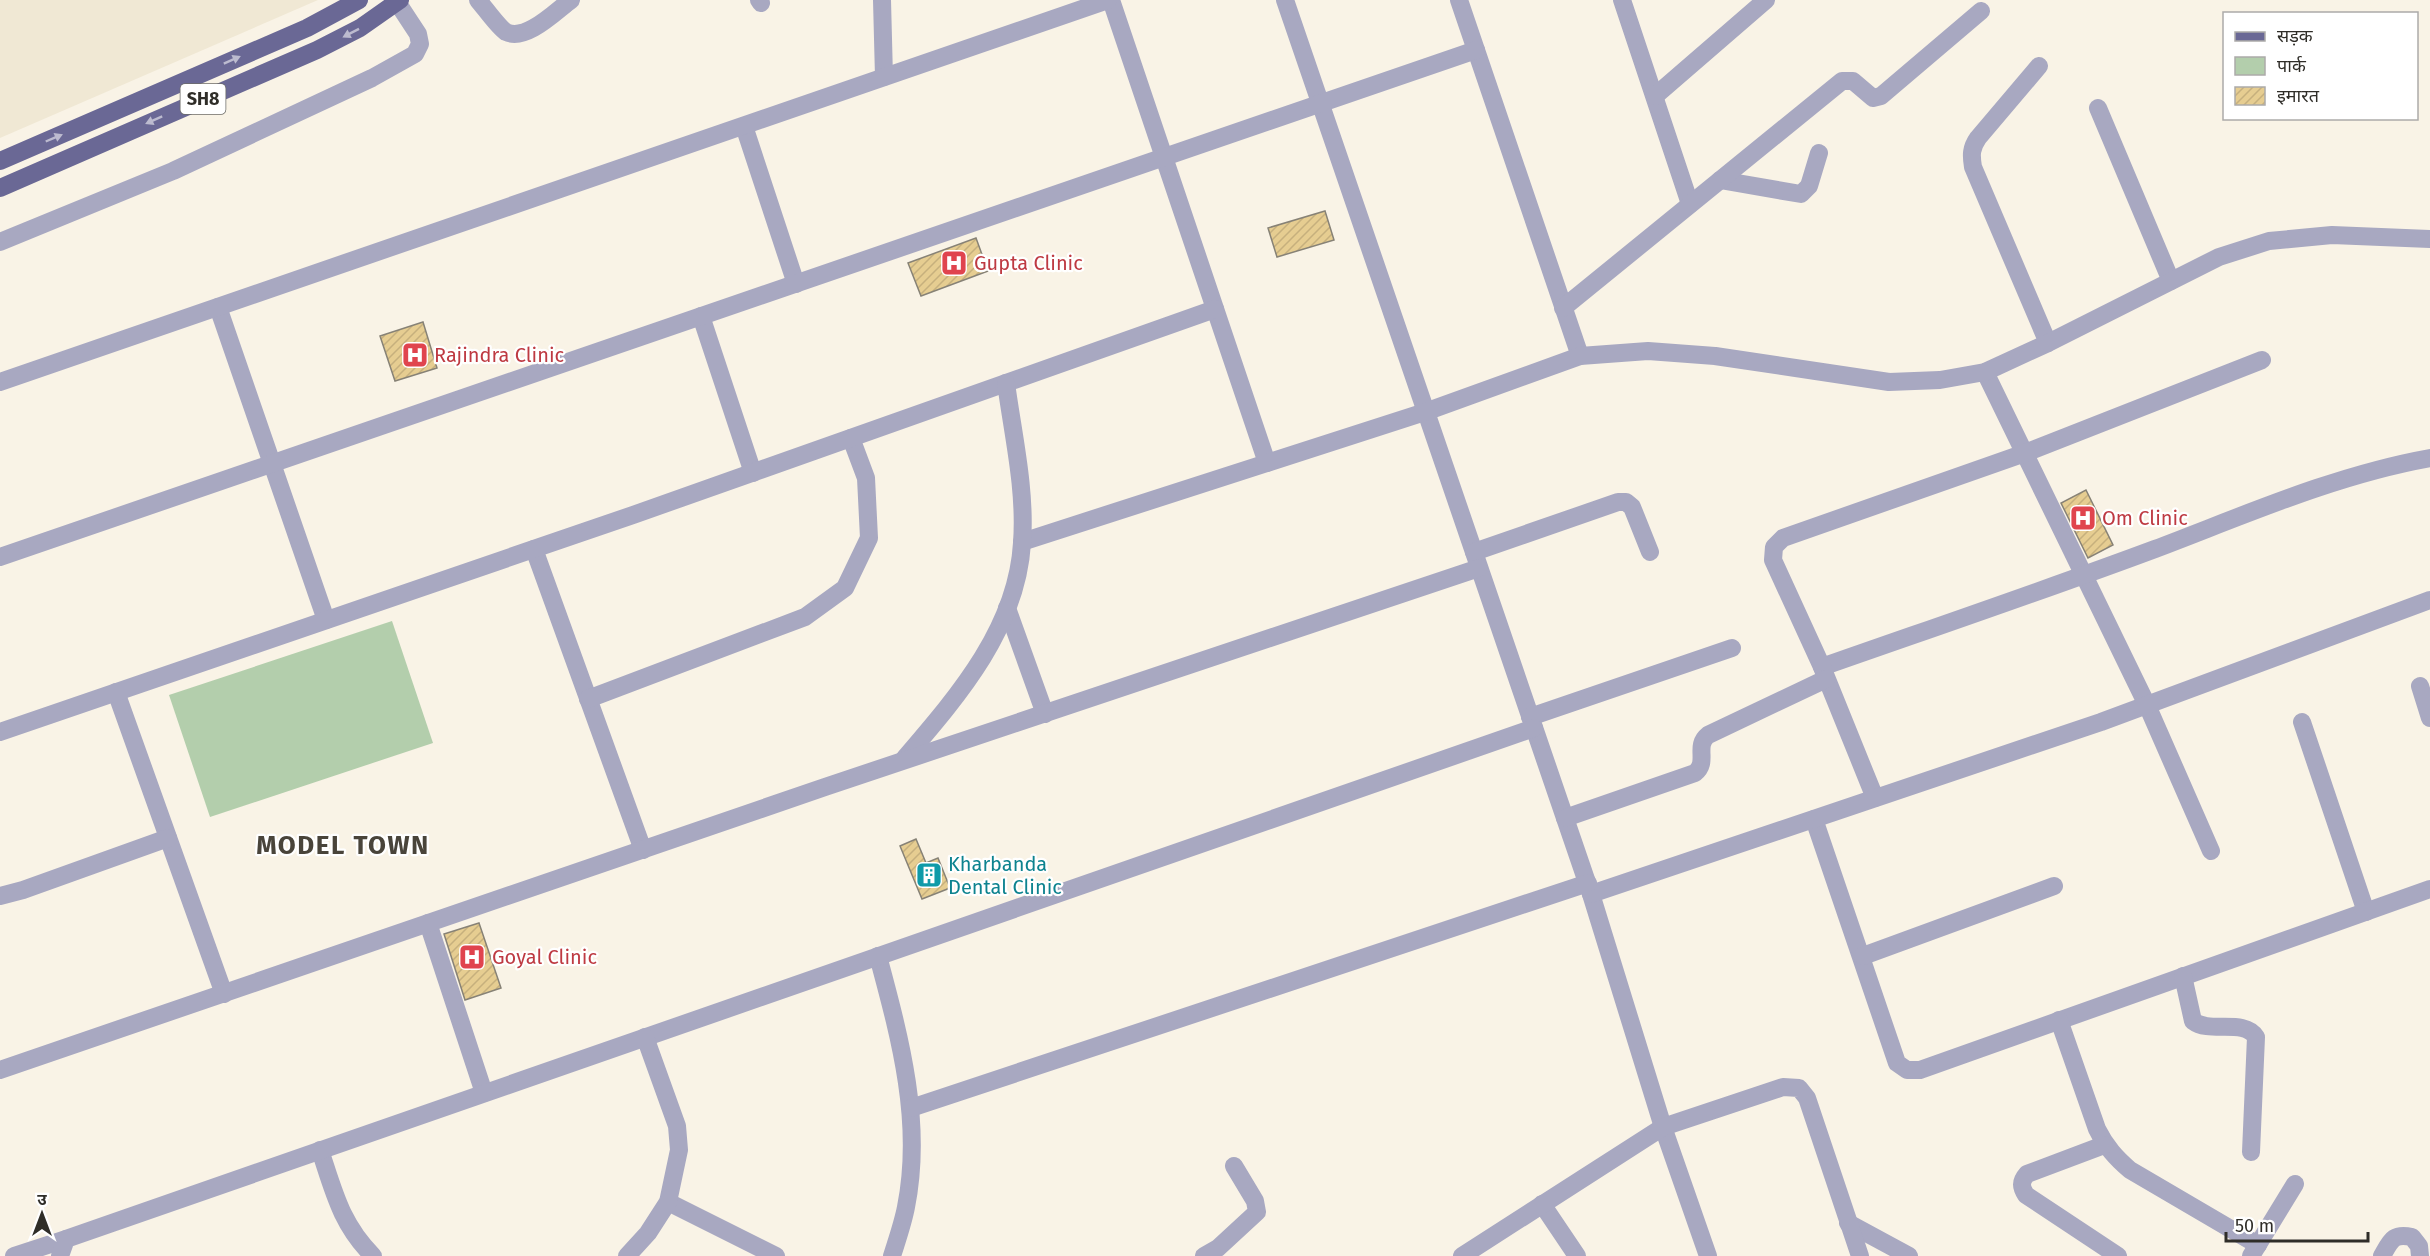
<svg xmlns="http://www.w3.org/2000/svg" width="2430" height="1256" font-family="'Fira Sans','Noto Sans Devanagari',sans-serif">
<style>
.built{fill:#f0e8d4}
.green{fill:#b3ceac}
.building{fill:url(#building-hatch);stroke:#878276;stroke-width:1.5}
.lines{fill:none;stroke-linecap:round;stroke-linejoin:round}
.minor{stroke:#a8a8c1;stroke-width:18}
.major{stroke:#6a6895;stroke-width:18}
.oneway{fill:#bcbbcf}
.labels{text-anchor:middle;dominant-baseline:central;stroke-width:4.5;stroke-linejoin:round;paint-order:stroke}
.shield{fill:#fff;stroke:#6d6c68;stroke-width:1.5}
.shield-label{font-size:18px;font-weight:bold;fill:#2f2d28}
.health-label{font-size:20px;fill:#be3a42;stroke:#fff;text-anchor:start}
.culture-label{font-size:20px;fill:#0d838f;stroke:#fff;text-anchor:start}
.district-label{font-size:26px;font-weight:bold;letter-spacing:1.5px;fill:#49443a;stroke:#fff}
</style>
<defs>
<pattern id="building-hatch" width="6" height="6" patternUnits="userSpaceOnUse" patternTransform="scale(1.5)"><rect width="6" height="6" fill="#e6cd91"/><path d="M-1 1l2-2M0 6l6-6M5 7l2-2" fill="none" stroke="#c6b07d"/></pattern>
</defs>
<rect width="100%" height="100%" fill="#f9f3e6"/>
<path class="built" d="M0 0H318L0 138Z"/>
<path class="green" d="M392 621 433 743 210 817 169 695Z"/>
<g class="building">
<path d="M1325 211 1334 240 1277 257 1268 228Z"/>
<path d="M976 238 988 271 921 296 908 263Z"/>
<path d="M423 322 437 368 395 381 380 336Z"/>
<path d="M2086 490 2113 545 2088 558 2061 503Z"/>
<path d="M916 839 926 863 938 858 950 888 922 899 900 846Z"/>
<path d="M479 923 501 988 465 1000 444 934Z"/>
</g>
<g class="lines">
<g class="minor">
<path d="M478 0C485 8 498 27 506 32 526 42 556 11 571 0"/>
<path d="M759 0 761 3"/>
<path d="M882 0 884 77"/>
<path d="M1111 0 1267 463"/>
<path d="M1285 0 1591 894 1663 1127 1708 1256"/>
<path d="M1459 0 1580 356"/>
<path d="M1622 0 1690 204"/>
<path d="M2039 66 1978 138C1971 148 1971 155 1973 167L2048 343"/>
<path d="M1655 96 1766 0"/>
<path d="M2098 108 2171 281"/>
<path d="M744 126 796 284"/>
<path d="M1720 180 1801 194 1809 186 1819 153"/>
<path d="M0 242 173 171 372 78 415 54 420 44 418 34 397 2"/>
<path d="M218 307 326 620"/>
<path d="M1563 308 1842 81H1853L1873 98 1881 96 1981 11"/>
<path d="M701 316 753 473"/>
<path d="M1985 372 2147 705 2211 851"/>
<path d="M0 382 1108 0"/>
<path d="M1022 542 1425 412 1580 356 1648 351 1715 356 1889 382 1940 380 1985 372 2048 343 2219 257 2269 241 2332 235 2430 239"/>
<path d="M534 549 643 850"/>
<path d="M1474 552 1618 502H1626L1632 507 1650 552"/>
<path d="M0 557 1476 50"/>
<path d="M1007 608 1045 714"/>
<path d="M1822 667C1933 628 2045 590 2155 549 2245 515 2335 475 2430 458"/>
<path d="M2420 686 2430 718"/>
<path d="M116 692 224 994"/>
<path d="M588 699 805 617 845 588 869 538 866 478 851 438"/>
<path d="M1530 717 1732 648"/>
<path d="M2302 722 2366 912"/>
<path d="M0 732 633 515 1215 309"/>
<path d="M904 759C957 697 1017 629 1022 543 1026 490 1013 435 1006 383"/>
<path d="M1875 798 1822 667 1773 560 1774 547 1783 538 2025 453 2262 360"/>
<path d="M1565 818 1695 773C1709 762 1694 746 1708 735L1826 679"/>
<path d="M1814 819 1897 1063 1907 1070H1920L2430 889"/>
<path d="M1591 894 2101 722 2430 600"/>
<path d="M0 896 23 890 168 838"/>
<path d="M428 923 484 1093"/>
<path d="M878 956C900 1038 923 1122 906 1207 903 1223 897 1240 892 1256"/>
<path d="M1863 956 2054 886"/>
<path d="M2183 976 2193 1021C2210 1034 2244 1018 2256 1037L2251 1152"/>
<path d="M2059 1020 2097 1129C2106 1147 2116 1158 2130 1170L2258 1245"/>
<path d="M0 1070 825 787 1479 568"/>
<path d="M911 1108 1588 883"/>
<path d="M2104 1145 2027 1174C2020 1182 2021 1187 2026 1195L2118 1256"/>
<path d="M320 1150C334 1192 341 1224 373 1256"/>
<path d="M668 1202 776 1256"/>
<path d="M1542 1204 1577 1256"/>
<path d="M1848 1223 1909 1256"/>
<path d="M14 1256 66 1239"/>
<path d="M60 1256 66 1239 1534 728"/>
<path d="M627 1256 648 1233 668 1202 679 1150 677 1126 645 1037"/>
<path d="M1204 1256 1218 1248 1257 1212 1255 1201 1234 1166"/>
<path d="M1462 1256 1663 1127 1783 1087 1799 1088 1807 1098 1860 1256"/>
<path d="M2251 1256 2295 1184"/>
<path d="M2382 1256C2391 1240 2393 1233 2412 1237L2419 1246 2420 1256"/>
</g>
<g class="major">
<path d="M0 161 307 28 359 0"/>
<path d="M0 188 317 50 360 28 400 0"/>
</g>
</g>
<defs><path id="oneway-solid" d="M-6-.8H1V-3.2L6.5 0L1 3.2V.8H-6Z" transform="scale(1.5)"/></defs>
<g class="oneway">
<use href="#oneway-solid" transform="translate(351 33) rotate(153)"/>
<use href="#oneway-solid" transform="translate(232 60) rotate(-24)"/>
<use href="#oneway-solid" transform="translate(154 120) rotate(156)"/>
<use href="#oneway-solid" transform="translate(54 138) rotate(-23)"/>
</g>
<defs>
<symbol id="hospital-square" viewBox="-11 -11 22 22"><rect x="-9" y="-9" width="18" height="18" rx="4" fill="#e0444e" stroke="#fff"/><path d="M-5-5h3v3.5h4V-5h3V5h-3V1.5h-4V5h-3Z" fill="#fff"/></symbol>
<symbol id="building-square" viewBox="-11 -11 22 22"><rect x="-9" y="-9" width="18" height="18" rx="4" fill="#0f9aa8" stroke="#fff"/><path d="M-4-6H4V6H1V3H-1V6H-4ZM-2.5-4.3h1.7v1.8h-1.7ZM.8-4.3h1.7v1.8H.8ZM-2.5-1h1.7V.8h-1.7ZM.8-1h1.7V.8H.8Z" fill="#fff"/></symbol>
</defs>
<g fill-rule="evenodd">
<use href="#hospital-square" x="939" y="248" width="30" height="30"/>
<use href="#hospital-square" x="400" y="340" width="30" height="30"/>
<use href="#hospital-square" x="2068" y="503" width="30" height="30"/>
<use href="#building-square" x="914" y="860" width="30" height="30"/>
<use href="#hospital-square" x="457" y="942" width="30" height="30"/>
</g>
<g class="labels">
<rect class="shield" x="180.5" y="84" width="45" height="30" rx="4.5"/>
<g class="shield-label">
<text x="203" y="99">SH8</text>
</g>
<g class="health-label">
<text x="974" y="263">Gupta Clinic</text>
<text x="434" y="355">Rajindra Clinic</text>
<text x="2102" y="518">Om Clinic</text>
<text x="492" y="957">Goyal Clinic</text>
</g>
<g class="culture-label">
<text x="948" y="864">Kharbanda<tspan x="948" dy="23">Dental Clinic</tspan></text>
</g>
<g class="district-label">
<text x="343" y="845">MODEL TOWN</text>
</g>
</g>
<rect x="2223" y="12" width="195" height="108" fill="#ffffff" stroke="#acaba9" stroke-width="1.5"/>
<rect x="2235" y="32" width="30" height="9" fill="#6a6895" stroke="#acaba9" stroke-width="1.5"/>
<text x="2277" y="42" font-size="18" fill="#2f2d28">सड़क</text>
<rect x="2235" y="57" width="30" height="18" fill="#b3ceac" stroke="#acaba9" stroke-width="1.5"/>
<text x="2277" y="72" font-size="18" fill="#2f2d28">पार्क</text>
<rect x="2235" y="87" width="30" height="18" fill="url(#building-hatch)" stroke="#acaba9" stroke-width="1.5"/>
<text x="2277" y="102" font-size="18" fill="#2f2d28">इमारत</text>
<g transform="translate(42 1214)" stroke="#ffffff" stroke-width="4.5" paint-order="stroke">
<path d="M0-4.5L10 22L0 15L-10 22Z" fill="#2f2d28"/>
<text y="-9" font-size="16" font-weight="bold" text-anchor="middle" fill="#2f2d28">उ</text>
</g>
<path d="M2226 1232v9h142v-9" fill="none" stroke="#2f2d28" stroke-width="3"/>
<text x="2235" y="1232" font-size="18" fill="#2f2d28" stroke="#ffffff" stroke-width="4.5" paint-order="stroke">50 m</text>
</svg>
